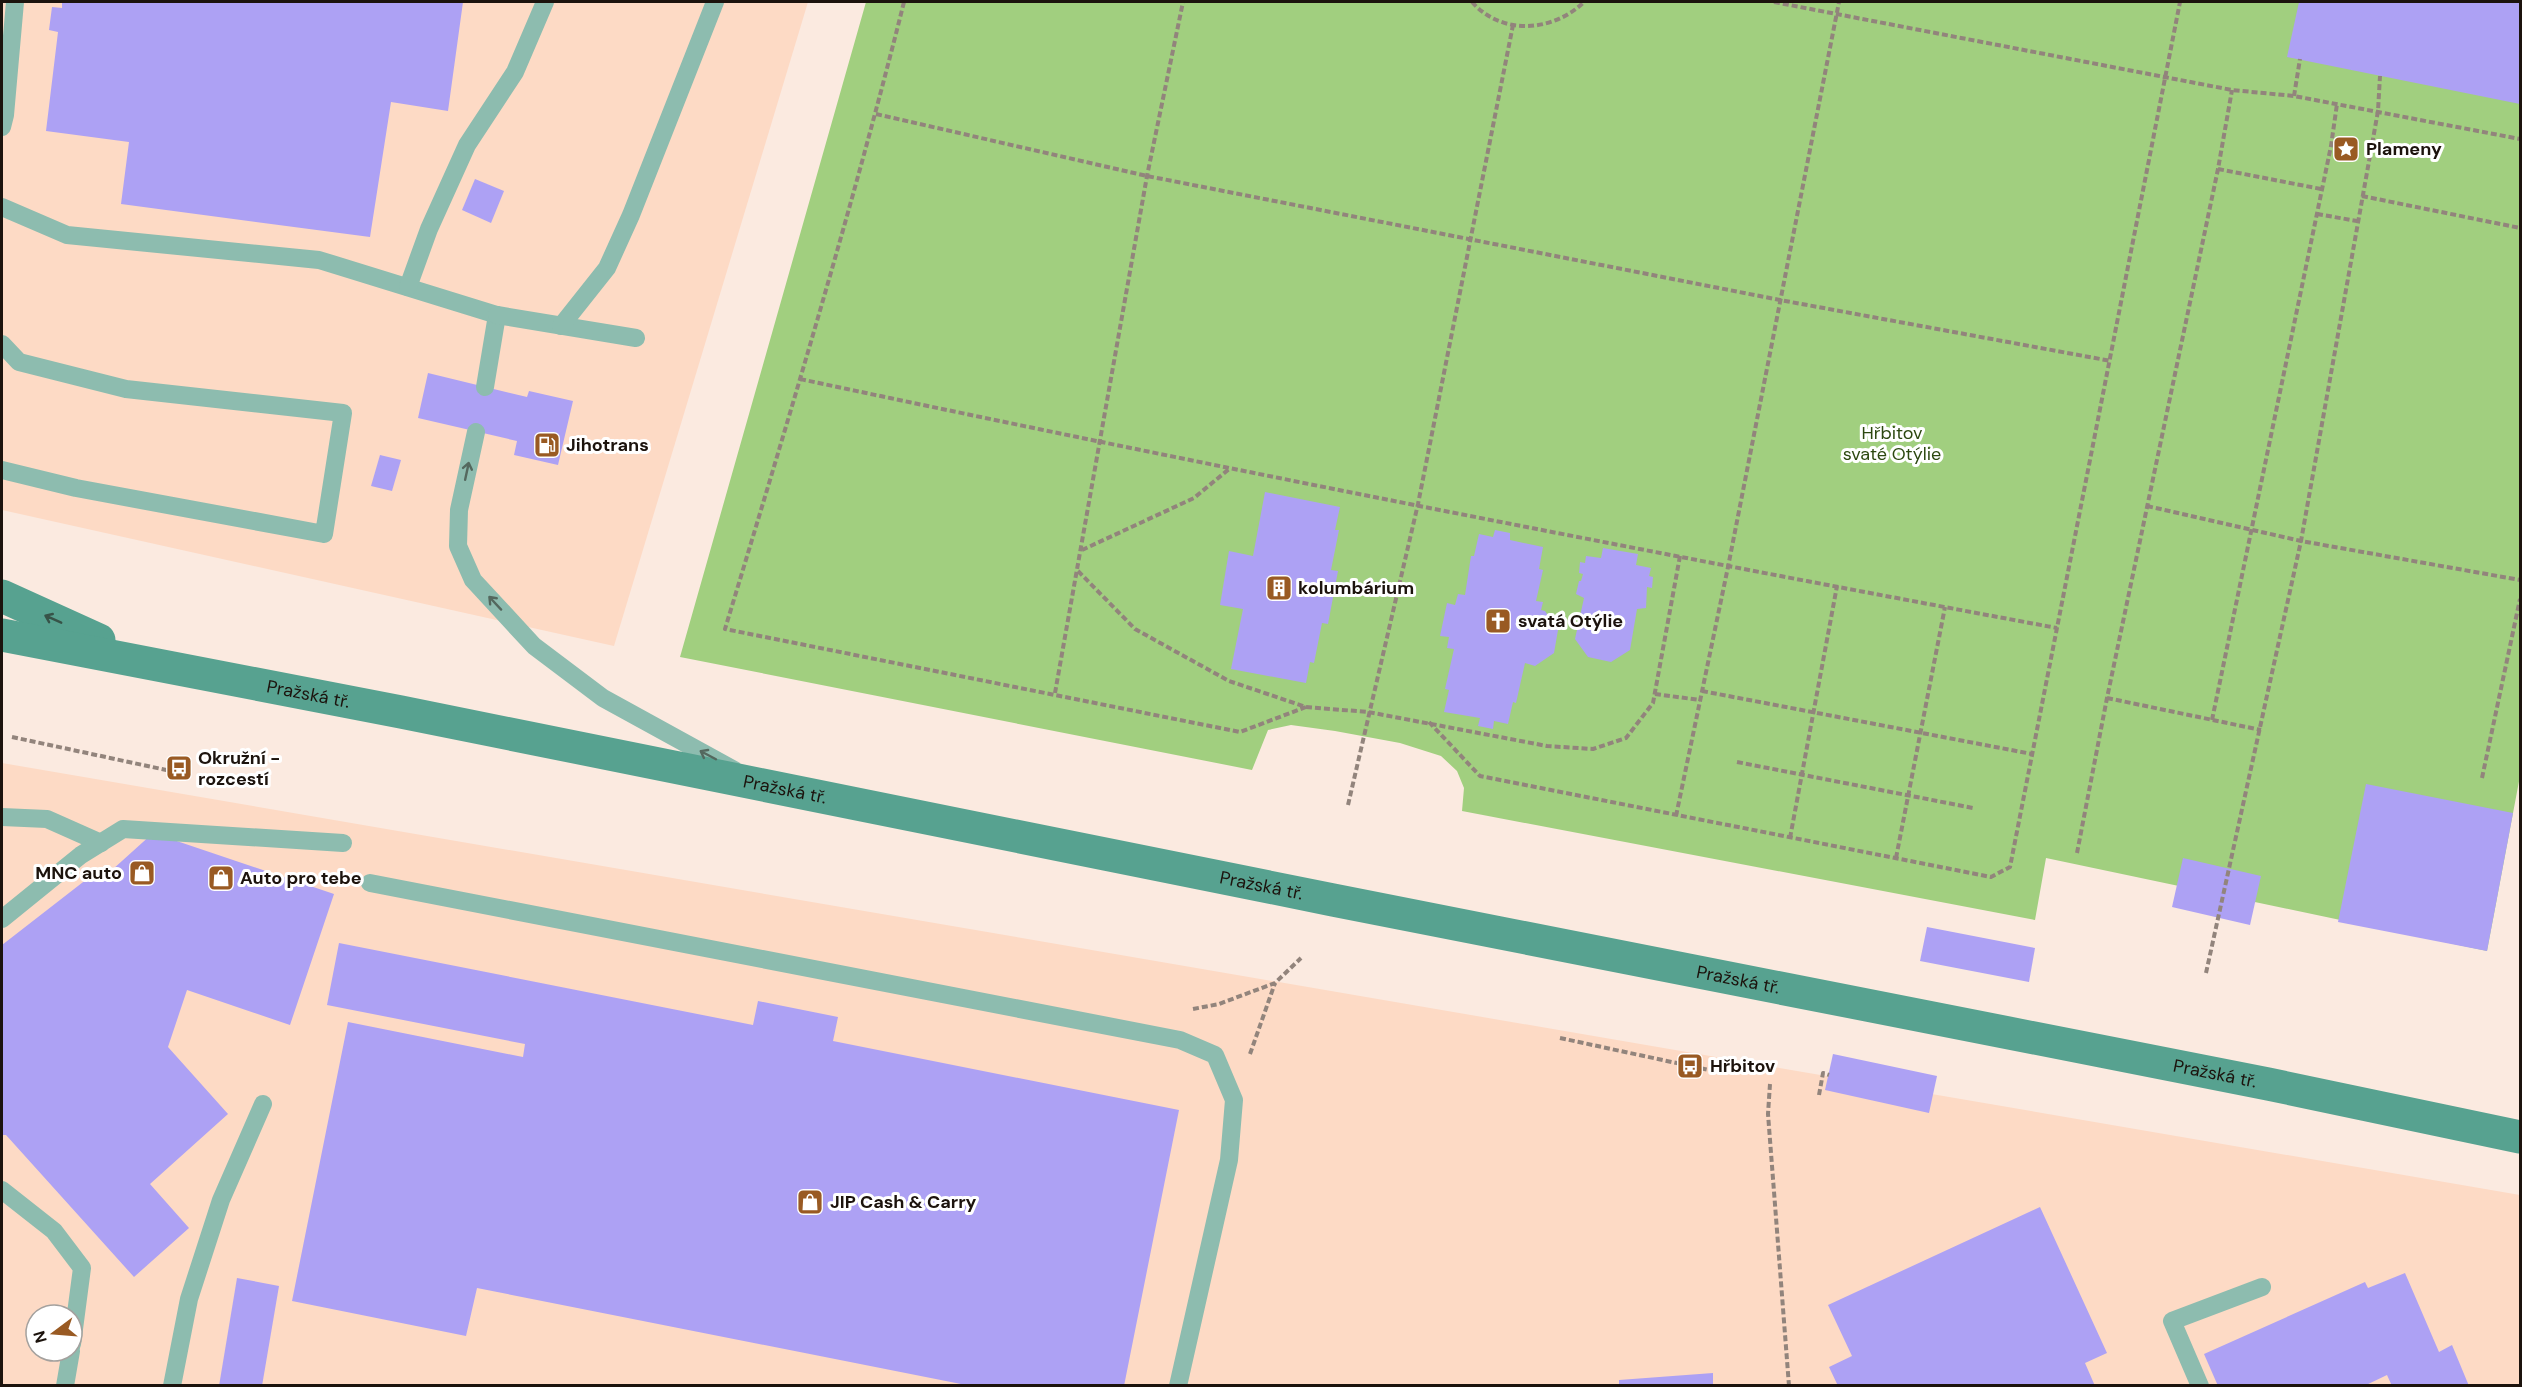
<svg xmlns="http://www.w3.org/2000/svg" width="2522" height="1387" font-family="'DM Sans',sans-serif">
<style>
.built{fill:#fddac5;fill-rule:evenodd}
.green{fill:#a1cf7f}
.building{fill:#ada1f4}
.lines{fill:none;stroke-linecap:round;stroke-linejoin:round}
.path{stroke:#92847c;stroke-width:4;stroke-dasharray:6 3;stroke-linecap:butt}
.service{stroke:#8dbcaf;stroke-width:18}
.secondary{stroke:#57a290;stroke-width:33}
.oneway{stroke:#54685e}
.oneway2{stroke:#375348}
.labels{text-anchor:middle;dominant-baseline:central;stroke-width:6;stroke-linejoin:round;paint-order:stroke}
.poi-label{font-size:18px;font-weight:bold;fill:#1c130d;stroke:#fff;text-anchor:start}
.park-label{font-size:18px;fill:#2c4810;stroke:#fff}
.street-label{font-size:18px;fill:#1c130d;stroke:#fff}
</style>
<rect width="100%" height="100%" fill="#fbeae0"/>
<g class="built">
<path d="M2 2H808L614 646 2 510Z"/>
<path d="M2 763 2520 1195V1385H2ZM36 1315H72V1351H36Z"/>
</g>
<path class="green" d="M866 2H2520V776L2487 951 2046 858 2035 920 1462 811 1464 788 1457 771 1441 756 1400 743 1335 731 1291 725 1268 730 1252 770 680 657Z"/>
<g class="building">
<path d="M62 2H463L448 111 391 102 370 237 121 204 129 142 46 131 58 32 49 30 52 7 62 8Z"/>
<path d="M2299 2H2520V104L2287 57Z"/>
<path d="M475 179 504 191 491 223 462 210Z"/>
<path d="M428 373 527 397 529 391 573 401 558 465 514 455 517 441 418 418Z"/>
<path d="M380 455 401 460 392 491 371 486Z"/>
<path d="M1265 492 1340 507 1335 530H1339L1331 570 1338 571 1328 624 1322 623 1314 663 1310 662 1306 683 1231 669 1243 609 1220 605 1229 551 1253 556Z"/>
<path d="M1495 530 1510 533V540L1543 547 1539 569 1543 570 1536 601 1543 602 1541 610 1545 611 1558 630 1554 653 1535 666 1525 663 1516 703 1513 702 1508 724 1494 721 1493 729 1478 726 1480 718 1444 712 1449 690 1445 689 1454 649 1447 648 1449 637 1440 636 1447 603 1455 605 1458 594 1465 595 1471 556H1474L1479 534 1493 537Z"/>
<path d="M1603 548 1638 554 1636 565 1651 568 1649 576 1653 577 1652 588 1647 587 1646 608 1637 609 1630 650 1611 662 1588 657 1575 639 1584 598 1576 594 1579 581H1581L1583 574 1579 573 1580 562 1585 563 1586 556 1601 558Z"/>
<path d="M2366 784 2513 813 2487 951 2338 922Z"/>
<path d="M153 833 334 894 290 1025 187 990 168 1047 228 1114 150 1184 189 1228 134 1277 6 1135H2V945L96 872 102 879Z"/>
<path d="M2183 858 2261 876 2250 925 2172 907Z"/>
<path d="M1927 927 2035 948 2029 982 1920 961Z"/>
<path d="M339 943 753 1025 758 1001 838 1017 833 1041 1179 1110 1124 1386H971L477 1288 466 1336 292 1301 348 1022 523 1057 525 1044 327 1005Z"/>
<path d="M1833 1054 1937 1076 1929 1113 1825 1090Z"/>
<path d="M2040 1207 2107 1353 2085 1363 2095 1386H1838L1829 1367 1852 1356 1828 1305Z"/>
<path d="M2405 1273 2439 1352 2452 1345 2469 1386H2392L2387 1375 2364 1386H2218L2204 1354 2365 1282 2368 1288Z"/>
<path d="M237 1278 279 1286 262 1386H219Z"/>
<path d="M1713 1373V1386H1619V1380Z"/>
</g>
<g class="lines">
<g class="path">
<path d="M904 2C851 213 788 421 725 629L1240 732 1306 707"/>
<path d="M1472 2C1502 36 1553 32 1584 2"/>
<path d="M1774 2 2232 90 2294 96 2520 139"/>
<path d="M2294 96 2300 59"/>
<path d="M876 114 1147 176 1780 300 2111 361"/>
<path d="M2218 169 2321 189"/>
<path d="M2362 196 2520 228"/>
<path d="M2317 214 2357 221"/>
<path d="M800 379C1218 468 1637 550 2057 628"/>
<path d="M2147 506 2301 541 2520 580"/>
<path d="M1082 550 1194 498 1229 469"/>
<path d="M1078 571 1135 629 1229 681 1306 707 1368 712 1547 746 1593 749 1626 738 1653 703 1680 556"/>
<path d="M1702 691 2032 754"/>
<path d="M1055 693 1147 176 1183 2"/>
<path d="M1655 694 1700 700"/>
<path d="M2107 698 2261 730"/>
<path d="M2212 720 2331 146 2337 104"/>
<path d="M1429 722 1480 776 1991 877 2010 867 2180 2"/>
<path d="M12 737 171 771"/>
<path d="M1737 762 1973 808"/>
<path d="M2482 778 2520 599"/>
<path d="M1348 805 1418 504 1513 25"/>
<path d="M1676 816 1728 567 1839 2"/>
<path d="M1790 838 1837 586"/>
<path d="M2077 853 2107 698 2218 169 2232 90"/>
<path d="M1896 858 1945 607"/>
<path d="M2206 973 2301 541 2378 111 2380 76"/>
<path d="M1193 1009 1219 1004 1275 983 1301 958"/>
<path d="M1560 1038 1709 1070"/>
<path d="M1250 1054 1275 983"/>
<path d="M1770 1084 1768 1114 1789 1386"/>
<path d="M1819 1095 1823 1073 1829 1075"/>
</g>
<g class="service">
<path d="M2 127 5 115 15 2"/>
<path d="M2 207 67 235 319 260 497 315 485 387"/>
<path d="M408 287 429 229 467 145 515 72 545 2"/>
<path d="M497 315 636 338"/>
<path d="M561 326 607 268 631 215 715 2"/>
<path d="M2 344 19 362 126 389 343 413 324 534 76 488 2 470"/>
<path d="M476 432 459 510 458 546 473 580 534 646 603 698 734 770"/>
<path d="M2 817 47 819 101 843"/>
<path d="M370 883 1180 1040 1215 1055 1234 1100 1229 1160 1178 1386"/>
<path d="M2 919 81 855 123 829 343 843"/>
<path d="M2 1190 54 1231 82 1268 72 1344"/>
<path d="M65 1386 71 1351"/>
<path d="M172 1386 189 1299 221 1200 263 1104"/>
<path d="M2200 1386 2172 1321 2262 1287"/>
</g>
<g class="secondary">
<path d="M2 596 99 640"/>
<path id="s1" d="M2 635 401 712 1333 900 2268 1084 2520 1137"/>
</g>
</g>
<defs><path id="oneway-shaft" d="M-6 0H5M1.5-3L5.5 0L1.5 3" fill="none" stroke-width="1.6" stroke-linecap="round" stroke-linejoin="round" transform="scale(1.5)"/></defs>
<g class="oneway">
<use href="#oneway-shaft" transform="translate(467 471) rotate(-78)"/>
<use href="#oneway-shaft" transform="translate(495 603) rotate(-133)"/>
<use href="#oneway-shaft" transform="translate(708 755) rotate(-152)"/>
</g>
<use class="oneway2" href="#oneway-shaft" transform="translate(53 619) rotate(-156)"/>
<defs>
<symbol id="sight-square" viewBox="-11 -11 22 22"><rect x="-9" y="-9" width="18" height="18" rx="4" fill="#995a23" stroke="#fff"/><path d="M0-6L1.8-2.2L6-1.7L2.9 1.2L3.7 5.4L0 3.3L-3.7 5.4L-2.9 1.2L-6-1.7L-1.8-2.2Z" fill="#fff"/></symbol>
<symbol id="fuel-square" viewBox="-11 -11 22 22"><rect x="-9" y="-9" width="18" height="18" rx="4" fill="#995a23" stroke="#fff"/><path d="M-5.5-6h7V0h2V4h1.3V-2.5L3-4.5l.8-.8L6-3V5H2.5V1h-1V6h-7ZM-4.2-4.7v3.2H.2V-4.7Z" fill="#fff"/></symbol>
<symbol id="building-square" viewBox="-11 -11 22 22"><rect x="-9" y="-9" width="18" height="18" rx="4" fill="#995a23" stroke="#fff"/><path d="M-4-6H4V6H1V3H-1V6H-4ZM-2.5-4.3h1.7v1.8h-1.7ZM.8-4.3h1.7v1.8H.8ZM-2.5-1h1.7V.8h-1.7ZM.8-1h1.7V.8H.8Z" fill="#fff"/></symbol>
<symbol id="church-square" viewBox="-11 -11 22 22"><rect x="-9" y="-9" width="18" height="18" rx="4" fill="#995a23" stroke="#fff"/><path d="M-1.2-6h2.4v3.5h3.3v2.4h-3.3V6h-2.4V-.1h-3.3v-2.4h3.3Z" fill="#fff"/></symbol>
<symbol id="bus-square" viewBox="-11 -11 22 22"><rect x="-9" y="-9" width="18" height="18" rx="4" fill="#995a23" stroke="#fff"/><path d="M-5-6H5V4H4V6H2V4H-2V6H-4V4H-5ZM-3.5-4V0h7V-4ZM-3.5 1.2v1.5H-2V1.2ZM2 1.2v1.5H3.5V1.2Z" fill="#fff"/></symbol>
<symbol id="shop-square" viewBox="-11 -11 22 22"><rect x="-9" y="-9" width="18" height="18" rx="4" fill="#995a23" stroke="#fff"/><path d="M-5-2.5h2.3a2.7 3.5 0 0 1 5.4 0H5L5.5 6h-11ZM-1.5-2.5h3a1.5 2.3 0 0 0-3 0Z" fill="#fff"/></symbol>
</defs>
<g fill-rule="evenodd">
<use href="#sight-square" x="2331" y="134" width="30" height="30"/>
<use href="#fuel-square" x="532" y="430" width="30" height="30"/>
<use href="#building-square" x="1264" y="573" width="30" height="30"/>
<use href="#church-square" x="1483" y="606" width="30" height="30"/>
<use href="#bus-square" x="164" y="753" width="30" height="30"/>
<use href="#shop-square" x="127" y="858" width="30" height="30"/>
<use href="#shop-square" x="206" y="863" width="30" height="30"/>
<use href="#bus-square" x="1675" y="1051" width="30" height="30"/>
<use href="#shop-square" x="795" y="1187" width="30" height="30"/>
</g>
<g class="labels">
<g class="poi-label">
<text x="2366" y="149">Plameny</text>
<text x="566" y="445">Jihotrans</text>
<text x="1298" y="588">kolumbárium</text>
<text x="1518" y="621">svatá Otýlie</text>
<text x="198" y="758">Okružní -<tspan x="198" dy="21">rozcestí</tspan></text>
<text x="122" y="873" text-anchor="end">MNC auto</text>
<text x="240" y="878">Auto pro tebe</text>
<text x="1710" y="1066">Hřbitov</text>
<text x="830" y="1202">JIP Cash &amp; Carry</text>
</g>
<g class="park-label">
<text x="1892" y="433">Hřbitov<tspan x="1892" dy="21">svaté Otýlie</tspan></text>
</g>
<g class="street-label">
<text stroke="none"><textPath href="#s1" startOffset="312">Pražská tř.</textPath></text>
<text stroke="none"><textPath href="#s1" startOffset="798">Pražská tř.</textPath></text>
<text stroke="none"><textPath href="#s1" startOffset="1284">Pražská tř.</textPath></text>
<text stroke="none"><textPath href="#s1" startOffset="1770">Pražská tř.</textPath></text>
<text stroke="none"><textPath href="#s1" startOffset="2256">Pražská tř.</textPath></text>
</g>
</g>
<rect width="2522" height="1387" fill="none" stroke="#1c130d" stroke-width="6"/>
<g transform="translate(54 1333) rotate(254)"><circle r="28" fill="#ffffff" stroke="#a4a19e" stroke-width="1.5"/>
<path d="M0-4.5L10 22L0 15L-10 22Z" fill="#995a23"/>
<text y="-9" font-size="16" font-weight="bold" text-anchor="middle" fill="#1c130d">N</text>
</g>
</svg>
